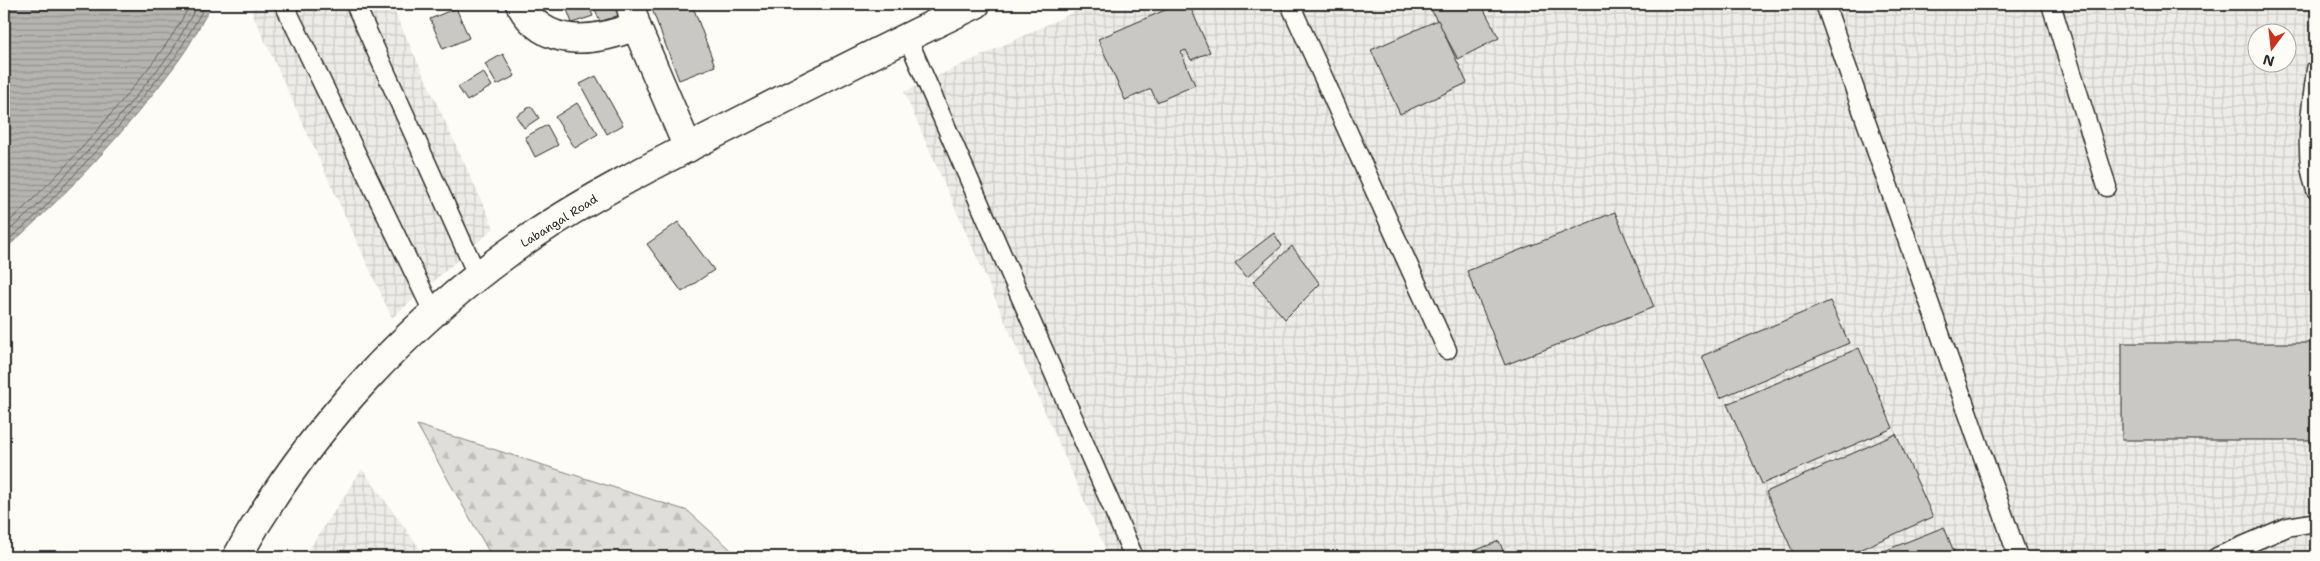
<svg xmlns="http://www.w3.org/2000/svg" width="2320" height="561" font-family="'Shantell Sans',sans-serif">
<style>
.industrial{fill:url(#industrial-grid);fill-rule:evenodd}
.forest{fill:url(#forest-firs);stroke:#858482}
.water{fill:url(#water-rules);stroke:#7e7d7b}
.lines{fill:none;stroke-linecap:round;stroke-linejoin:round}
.shore{stroke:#626261;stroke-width:1}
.building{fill:#c9c8c4;stroke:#2b2b2b}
.service-casing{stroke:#2b2b2b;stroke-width:21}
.minor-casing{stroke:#2b2b2b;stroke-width:31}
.secondary-casing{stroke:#2b2b2b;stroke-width:31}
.service{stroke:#fdfcf7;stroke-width:18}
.minor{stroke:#fdfcf7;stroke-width:28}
.secondary{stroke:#fdfcf7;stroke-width:28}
.labels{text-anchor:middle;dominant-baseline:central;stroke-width:5;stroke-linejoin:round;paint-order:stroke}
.street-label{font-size:12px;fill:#2b2b2b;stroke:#fdfcf7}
</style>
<defs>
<pattern id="industrial-grid" width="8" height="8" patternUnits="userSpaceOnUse" patternTransform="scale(1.25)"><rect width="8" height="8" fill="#edece8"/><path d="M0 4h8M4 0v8" fill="none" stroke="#cbcbc7"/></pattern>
<pattern id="forest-firs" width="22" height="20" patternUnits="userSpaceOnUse" patternTransform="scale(1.25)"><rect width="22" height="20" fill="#dfdeda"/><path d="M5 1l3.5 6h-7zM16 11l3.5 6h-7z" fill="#c0bfbb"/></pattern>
<pattern id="water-rules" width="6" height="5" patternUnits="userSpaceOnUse" patternTransform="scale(1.25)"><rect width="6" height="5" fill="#b5b4b1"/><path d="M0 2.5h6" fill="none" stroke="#939390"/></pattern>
</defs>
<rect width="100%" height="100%" fill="#fdfcf7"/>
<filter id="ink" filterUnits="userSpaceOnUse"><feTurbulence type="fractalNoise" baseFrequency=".02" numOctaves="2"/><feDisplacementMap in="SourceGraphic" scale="10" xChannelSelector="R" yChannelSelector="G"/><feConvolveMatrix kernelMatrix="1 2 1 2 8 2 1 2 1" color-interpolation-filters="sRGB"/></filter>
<g filter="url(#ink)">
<g class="industrial">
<path d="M248 4H391L494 228 392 318Z"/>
<path d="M1091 4H2316V557H1109L904 92ZM2258 32H2288V62H2258Z"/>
<path d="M362 469 426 557H304Z"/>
</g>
<path class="forest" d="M417 425 688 511 739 557H492Z"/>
<path class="water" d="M4 4H208L210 8C200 25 191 44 179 60 128 129 68 194 4 250Z"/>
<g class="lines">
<g class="shore">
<path d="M4 226C50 186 91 139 129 92 152 64 175 36 190 4"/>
<path d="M4 235 37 206 114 123 171 53 198 4"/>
<path d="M4 244 41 211 118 127 176 56 204 8V4"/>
</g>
</g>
<g class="building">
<path d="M565 4H588L593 16 572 23Z"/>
<path d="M593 4H622L625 13 600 22Z"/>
<path d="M650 4H692L715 66 679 80Z"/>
<path d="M1179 4H1189L1210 52 1191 60 1186 50 1181 52 1195 85 1157 102 1151 89 1125 100 1098 39Z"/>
<path d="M1428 4H1481L1499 38 1458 59Z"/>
<path d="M456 8 469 38 443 49 430 19Z"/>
<path d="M1438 20 1467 83 1400 114 1371 50Z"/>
<path d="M503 54 515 76 497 85 485 64Z"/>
<path d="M483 72 492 86 467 101 458 87Z"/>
<path d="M596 76 623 125 607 134 580 84Z"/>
<path d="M577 103 598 134 575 148 555 117Z"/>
<path d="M531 106 539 118 524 128 516 116Z"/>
<path d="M547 125 558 145 535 157 525 137Z"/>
<path d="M1615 212 1654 307 1505 365 1467 271Z"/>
<path d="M678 222 714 270 682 292 647 244Z"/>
<path d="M1274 233 1282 246 1247 277 1235 263Z"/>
<path d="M1292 246 1320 284 1285 319 1253 282Z"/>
<path d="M1830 301 1849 343 1720 398 1702 356Z"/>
<rect x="2122" y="343" width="194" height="97"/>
<path d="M1859 348 1893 428 1762 484 1727 404Z"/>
<path d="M1896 434 1933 517 1843 557H1795L1766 492Z"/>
<path d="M1944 527 1956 557H1869Z"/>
<path d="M1499 541 1506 557H1459Z"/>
</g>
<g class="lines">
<defs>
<g id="service">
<path d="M284 4 434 314"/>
<path d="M355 4 478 277"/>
<path d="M1290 4 1447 350"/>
<path d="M1825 4 2018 557"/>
<path d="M2051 4 2107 187"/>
<path d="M907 37 1134 557"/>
<path d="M2316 69C2312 108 2302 152 2316 190"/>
<path d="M2217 557 2287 527 2316 522"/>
</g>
<g id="minor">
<path d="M520 4C545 50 595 42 636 26L688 148"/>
<path d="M630 4 636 26"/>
</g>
<path id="secondary" d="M237 557C308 429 411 319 532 236 602 189 680 152 756 113 829 76 902 39 976 4"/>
</defs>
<use href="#service" class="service-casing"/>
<use href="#minor" class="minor-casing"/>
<use href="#secondary" class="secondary-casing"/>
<use href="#service" class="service"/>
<use href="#minor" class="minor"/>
<use href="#secondary" class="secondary"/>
</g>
</g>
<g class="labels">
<g class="street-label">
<text transform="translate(559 221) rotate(-32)">Labangal Road</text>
</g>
</g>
<rect width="2320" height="561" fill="none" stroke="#fdfcf7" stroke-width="20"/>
<rect x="10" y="10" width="2300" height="541" fill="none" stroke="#2b2b2b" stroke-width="2" filter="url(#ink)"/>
<g transform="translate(2272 48) rotate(195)"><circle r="24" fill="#fdfcf7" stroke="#a9a8a5"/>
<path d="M0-4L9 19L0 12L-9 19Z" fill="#c8321e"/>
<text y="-8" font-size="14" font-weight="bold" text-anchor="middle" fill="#2b2b2b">N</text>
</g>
</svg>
